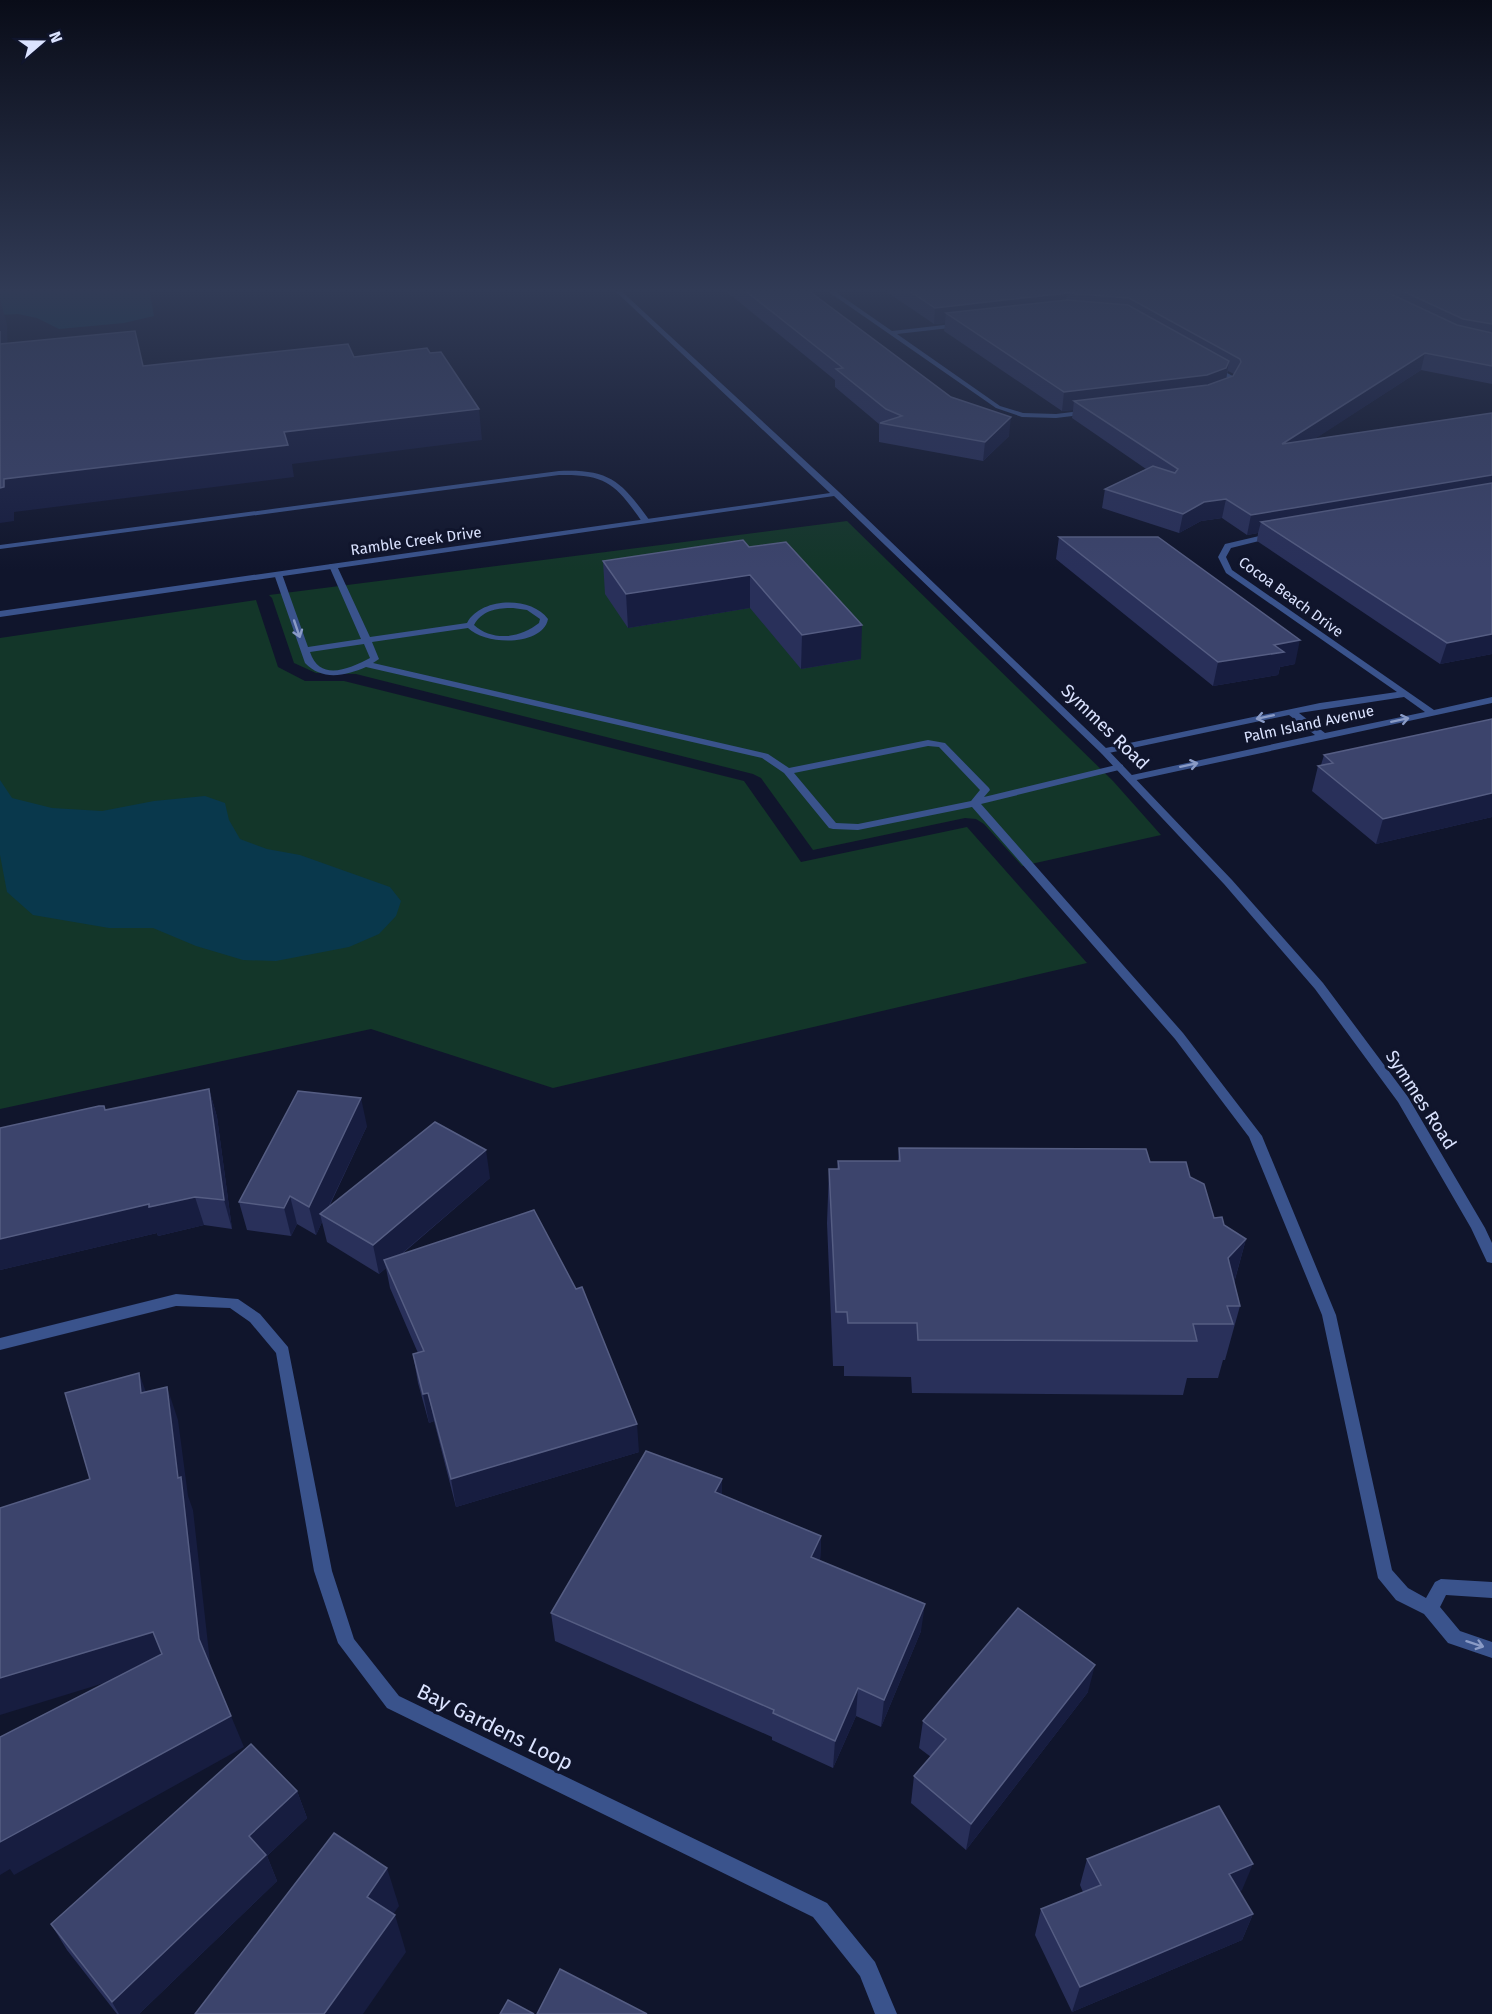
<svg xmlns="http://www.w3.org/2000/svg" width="1492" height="2014" font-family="'Fira Sans',sans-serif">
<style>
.green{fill:#133629}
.water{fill:#09384c}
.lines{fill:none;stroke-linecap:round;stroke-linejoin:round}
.service{fill:#3a538c;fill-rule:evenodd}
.minor{fill:#3a538c;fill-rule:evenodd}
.tertiary{fill:#3a538c;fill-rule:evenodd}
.wall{fill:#29305a;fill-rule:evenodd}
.shaded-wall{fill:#171d40}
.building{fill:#3c446c;stroke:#555d83;stroke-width:1.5}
.oneway{stroke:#8a9bc6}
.labels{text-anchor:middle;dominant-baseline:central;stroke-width:6;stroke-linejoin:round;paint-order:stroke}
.far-street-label{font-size:15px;fill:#dbe3ff;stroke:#10152c}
.street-label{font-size:18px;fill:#dbe3ff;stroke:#10152c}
.near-street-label{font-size:21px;fill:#dbe3ff;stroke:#10152c}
</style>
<rect width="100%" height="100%" fill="#10152c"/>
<g class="green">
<path d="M847 521 1113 781 1161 835 1022 866 984 824 976 819 965 818 813 850 761 778 753 774 356 674 316 673 294 663 272 598 269 595Z"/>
<path d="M256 600 278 667 305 681H344L744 781 801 862 967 827 1087 963 553 1088 371 1029 0 1109V638Z"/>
</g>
<g class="water">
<path d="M0 288H149L154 316 124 323 59 329 37 318 18 314 0 315Z"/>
<path d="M0 780 12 798 52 808 102 811 154 801 205 796 225 803 229 820 240 839 267 849 300 855 390 887 401 901 396 916 379 934 349 947 276 961 243 960 196 946 153 928H109L33 915 7 892 0 855Z"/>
</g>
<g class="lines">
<g class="service">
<path d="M559 471C610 469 621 481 650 521L643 523C616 485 608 474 559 475L0 549V545Z"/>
<path d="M330 564 337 566 370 637 467 623C481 597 531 596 548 619 543 646 486 646 468 628L372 642 379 659 373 663 768 754 789 768 928 740 945 743 989 788 990 790 984 797 1120 764 1123 765V769L981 804 1183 1033 1262 1136 1336 1315 1392 1570 1408 1588 1426 1598 1435 1582 1441 1579 1492 1582V1598L1446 1595 1440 1607 1460 1631 1492 1642V1658L1448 1643 1424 1614 1396 1600 1378 1578 1322 1315 1249 1137 1175 1039 972 807 858 830 833 829 829 828 784 773 762 758 366 667C345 676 322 681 305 663L274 574 278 572 282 574 308 647 361 639 329 566ZM513 608 527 610 540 619 539 623C520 638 493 642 474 625 482 610 498 608 513 608ZM364 644 370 658C349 669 320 682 310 652ZM928 746 939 747 980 790 971 801 858 824 836 823 794 773Z"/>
</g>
<g class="minor">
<path d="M823 288H830L892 331 1065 311 1127 316 1236 378 1229 391 1205 400 1056 418 1022 417 996 408ZM1065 315 1126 320 1229 379 1224 389 1204 396 1056 414 1023 413 1000 406 897 334Z"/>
<path d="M1272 533 1276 535 1275 537 1231 548 1226 557 1232 570 1434 710 1492 697V703L1132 781 1128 780 1127 778 1132 775 1315 735 1289 715 1104 754 1101 753V749L1320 703 1397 692 1226 573 1218 557 1225 544ZM1404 697 1425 712 1325 733 1299 713Z"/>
<path d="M176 1294 238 1299 260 1314 288 1347 332 1571 354 1639 399 1696 827 1903 875 1962 897 2014H875L860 1976 813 1917 387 1708 338 1643 314 1571 276 1353 250 1322 230 1308 176 1306 0 1350V1338Z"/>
</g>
<path class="tertiary" d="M612 288H618L839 492 1107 749 1232 880 1323 983 1408 1097 1485 1228 1492 1243V1263L1487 1262 1471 1228 1398 1102 1315 989 1224 884 1101 753 834 496 0 617V611L830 493Z"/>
</g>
<g class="wall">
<path d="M722 288H805L951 397 1009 436 983 461 879 442V424L835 387V380Z"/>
<path d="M881 288H1492V384L1421 370 1314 439 1492 413V654L1440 664 1257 541 1258 533 1247 535 1222 518 1201 521 1179 533 1102 508 1105 489 1146 469 1072 418 1073 410 1062 411 944 331 945 323 934 324ZM1228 371 1234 374 1233 376 1226 378Z"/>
<path d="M1059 537 1295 664 1280 667 1278 675 1213 686 1056 559Z"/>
<path d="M749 547 861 659 801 669 750 608 628 628 605 594 603 561Z"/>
<path d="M1492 719V817L1376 844 1312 791 1318 766 1321 765 1324 755Z"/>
<path d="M209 1089 217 1117 232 1229 204 1225 158 1236 157 1233 0 1270V1128L106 1110Z"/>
<path d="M367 1126 329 1207 490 1178 402 1254 639 1452 456 1507 434 1421 429 1423 418 1383 413 1354 418 1353 390 1288 386 1268 379 1274 327 1242 322 1222 316 1235 297 1224 291 1236 247 1230 239 1202Z"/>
<path d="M899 1148 1150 1162 1190 1177 1214 1218 1246 1239 1234 1283 1240 1306 1225 1360H1223L1218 1378H1187L1183 1395 912 1393 911 1377 844 1376V1366H833L827 1223 829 1169H837L838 1161H898Z"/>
<path d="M722 1495 821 1536 820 1561 921 1631 881 1727 856 1716 833 1768 772 1740V1737L555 1641 551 1613Z"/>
<path d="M1088 1692 966 1850 911 1803 914 1776 931 1757 919 1748 923 1721Z"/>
<path d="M297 1791 307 1818 267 1856 277 1881 139 2014H117L67 1950 51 1924Z"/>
<path d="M1087 1859 1242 1890 1239 1891 1253 1914 1242 1940 1072 2012 1035 1935 1041 1909 1083 1892 1080 1885Z"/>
</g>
<g class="shaded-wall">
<path d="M1067 293 1065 309 946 313 945 323 934 324 935 308Z"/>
<path d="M0 299 7 325 8 373 0 344Z"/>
<path d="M1425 353 1421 370 1278 463 1282 444Z"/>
<path d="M1229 361 1226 380 1203 394 1074 401 1073 410 1062 411 1064 392Z"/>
<path d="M479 409 482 440 292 464 294 477 14 512V521L0 523V488L4 479 284 432Z"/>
<path d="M1011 417 1009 436 983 461 985 442Z"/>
<path d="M1492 475V494L1261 522 1258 533 1247 535 1251 515Z"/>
<path d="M1226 499 1222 518 1201 521 1179 533 1183 514 1204 502Z"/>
<path d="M750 575V608L628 628 626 594Z"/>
<path d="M862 625 861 659 801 669 802 635Z"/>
<path d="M1492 634V654L1440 664 1447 643Z"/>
<path d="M1300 640 1295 664 1280 667 1278 675 1213 686 1218 662 1274 645Z"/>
<path d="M1492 793V817L1376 844 1383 819Z"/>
<path d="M209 1089 217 1117 232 1229 224 1200Z"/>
<path d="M361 1098 367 1126 324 1216 320 1214 322 1222 316 1235 309 1207Z"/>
<path d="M486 1150 490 1178 387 1266 384 1260 386 1268 379 1274 373 1245Z"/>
<path d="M290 1196 297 1224 291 1236 284 1208Z"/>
<path d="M195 1197 204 1225 158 1236 157 1233 0 1270V1239L149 1204Z"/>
<path d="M1246 1239 1231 1293 1228 1258Z"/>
<path d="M139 1373 151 1406 141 1393Z"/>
<path d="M167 1387 178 1420 188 1496 193 1510 211 1671 199 1639Z"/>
<path d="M428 1393 434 1421 429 1423 423 1394Z"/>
<path d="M637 1424 639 1452 456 1507 451 1479Z"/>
<path d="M722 1479V1508L715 1492Z"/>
<path d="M821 1536 820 1564 811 1557Z"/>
<path d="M925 1604 921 1631 881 1727 884 1700Z"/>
<path d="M153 1632 166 1664 0 1715V1678Z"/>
<path d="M1095 1665 1088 1692 966 1850 971 1824Z"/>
<path d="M858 1688 856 1716 833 1768 835 1741Z"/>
<path d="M231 1716 244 1747 14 1875 10 1869 0 1875V1842Z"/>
<path d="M297 1791 307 1818 267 1856 277 1881 139 2014H119L112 2002 249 1836Z"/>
<path d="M1253 1864 1242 1890 1218 1900 1229 1874Z"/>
<path d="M387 1868 399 1906 379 1934 367 1897Z"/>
<path d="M1253 1914 1242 1940 1072 2012 1080 1987Z"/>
<path d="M395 1915 406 1952 363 2014H324Z"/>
</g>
<g class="building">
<path d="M742 288H805L951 397 1011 417 985 442 880 423 902 416 886 409 836 369 843 368Z"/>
<path d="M905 288H1378L1457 325 1492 333V366L1425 353 1282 444 1492 413V475L1251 515 1226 499 1204 502 1183 514 1105 489 1153 466 1175 473 1178 469 1074 401 1208 385 1233 376 1241 362 1240 359 1129 298 1067 293 935 308Z"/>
<path d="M1396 288H1492V324L1463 319Z"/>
<path d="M1067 300 1128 305 1229 361 1226 368 1207 375 1064 392 946 313Z"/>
<path d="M0 331V344L135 331 143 366 348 344 354 357 427 348 430 353 441 352 479 409 284 432 288 445 4 479V487L0 488Z"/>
<path d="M1492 483V634L1447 643 1261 522Z"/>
<path d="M1059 537H1158L1300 640 1274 645 1284 652 1218 662Z"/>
<path d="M743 540 749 547 786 542 862 625 802 635 750 575 626 594 603 561Z"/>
<path d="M1492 719V793L1383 819 1318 766 1333 763 1324 755Z"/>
<path d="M209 1089 224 1200 195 1197 149 1207V1204L0 1239V1128L99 1106H104L105 1110Z"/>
<path d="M298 1091 361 1098 309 1207 290 1196 284 1208 239 1202Z"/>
<path d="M435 1122 486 1150 373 1245 320 1214Z"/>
<path d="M899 1148 1146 1149 1150 1162H1186L1190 1177 1204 1184 1214 1218 1222 1217 1224 1225 1246 1239 1228 1258 1240 1306H1227L1233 1324H1193L1197 1341 918 1340 917 1323H848L847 1312H836L829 1169H839L838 1161H900Z"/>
<path d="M534 1210 576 1289 582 1287 637 1424 451 1479 428 1393 423 1394 413 1354 424 1351 384 1260Z"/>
<path d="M139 1373 141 1393 167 1387 178 1478 181 1477 199 1639 231 1716 0 1842V1737L162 1654 153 1632 0 1678V1508L90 1479 65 1393Z"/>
<path d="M646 1451 722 1479 715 1492 821 1536 811 1557 925 1604 884 1700 858 1688 835 1741 773 1713 774 1710 551 1613Z"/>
<path d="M1018 1608 1095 1665 971 1824 914 1776 946 1739 923 1721Z"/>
<path d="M251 1744 297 1791 249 1836 266 1855 112 2002 51 1924Z"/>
<path d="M1219 1806 1253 1864 1229 1874 1253 1914 1080 1987 1041 1909 1101 1885 1087 1859Z"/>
<path d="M334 1833 387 1868 367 1897 395 1915 324 2014H195Z"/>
<path d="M560 1969 647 2014H537Z"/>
<path d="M508 2000 534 2014H500Z"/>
</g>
<defs><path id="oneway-shaft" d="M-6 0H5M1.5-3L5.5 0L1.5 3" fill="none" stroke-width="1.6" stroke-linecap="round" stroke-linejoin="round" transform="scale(1.5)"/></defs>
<g class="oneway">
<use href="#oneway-shaft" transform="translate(297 629) rotate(71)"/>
<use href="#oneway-shaft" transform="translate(1265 717) rotate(168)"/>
<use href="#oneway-shaft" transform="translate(1400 720) rotate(-12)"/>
<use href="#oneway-shaft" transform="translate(1189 765) rotate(-12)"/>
<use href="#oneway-shaft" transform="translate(1475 1644) rotate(18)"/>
</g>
<linearGradient id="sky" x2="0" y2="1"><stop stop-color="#090c18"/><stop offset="0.51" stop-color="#313b56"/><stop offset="1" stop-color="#313b56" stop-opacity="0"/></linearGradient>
<rect width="1492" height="570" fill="url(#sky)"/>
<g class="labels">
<g class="far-street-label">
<text transform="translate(416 541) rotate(-8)">Ramble Creek Drive</text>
<text transform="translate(1291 597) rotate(36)">Cocoa Beach Drive</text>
<text transform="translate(1309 724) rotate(-12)">Palm Island Avenue</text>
</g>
<g class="street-label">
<text transform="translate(1105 727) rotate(44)">Symmes Road</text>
<text transform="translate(1421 1100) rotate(57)">Symmes Road</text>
</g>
<g class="near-street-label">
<text transform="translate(495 1727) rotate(26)">Bay Gardens Loop</text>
</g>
</g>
<g transform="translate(42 42) rotate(70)" stroke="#10152c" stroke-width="4.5" paint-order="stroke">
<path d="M0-4.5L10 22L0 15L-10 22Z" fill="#dbe3ff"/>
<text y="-9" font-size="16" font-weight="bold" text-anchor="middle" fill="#dbe3ff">N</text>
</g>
</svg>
